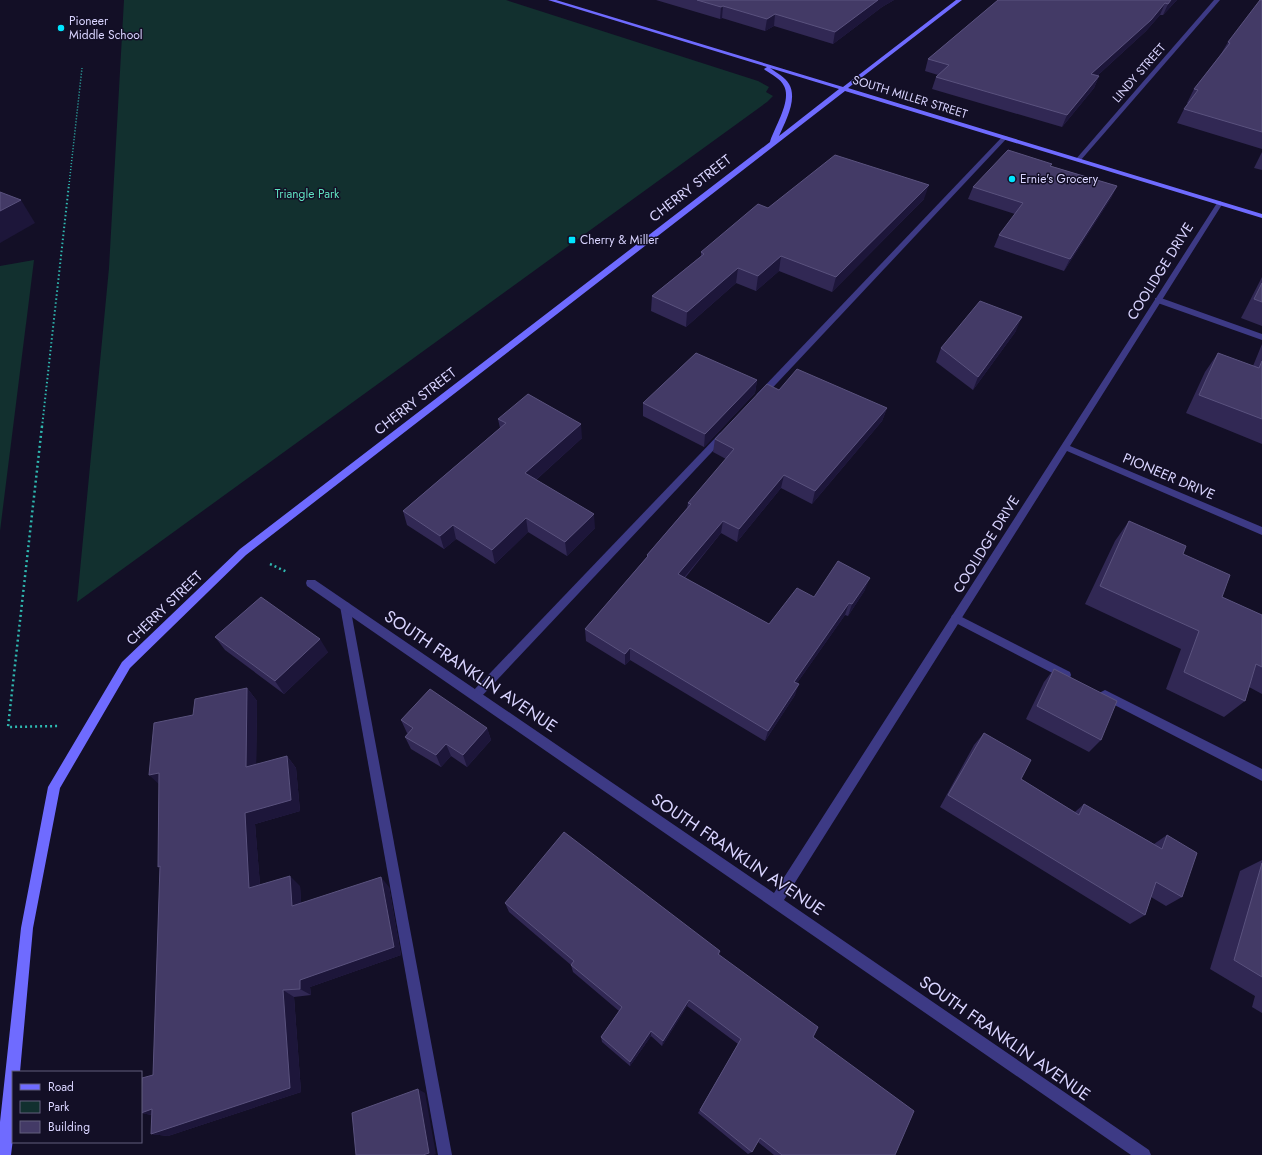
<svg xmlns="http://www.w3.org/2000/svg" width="1262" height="1155" font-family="Jost,sans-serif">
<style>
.green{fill:#12302f}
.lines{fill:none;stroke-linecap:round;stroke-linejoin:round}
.path-far2{stroke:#2fb8b0;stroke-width:1.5;stroke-dasharray:1 2;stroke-linecap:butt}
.path-far1{stroke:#2fb8b0;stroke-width:2;stroke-dasharray:1.5 2.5;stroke-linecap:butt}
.path{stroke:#2fb8b0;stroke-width:2.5;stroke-dasharray:2 3;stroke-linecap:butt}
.service{fill:#3d3a85;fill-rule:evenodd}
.minor{fill:#3d3a85;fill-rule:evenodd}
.secondary{fill:#6f6bff;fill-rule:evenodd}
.wall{fill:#312854}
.shaded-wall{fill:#1d163a}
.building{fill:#433a66;stroke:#5a527e}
.poi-dot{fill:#00e5ff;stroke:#130f26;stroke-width:1.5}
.labels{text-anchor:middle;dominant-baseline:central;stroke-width:3;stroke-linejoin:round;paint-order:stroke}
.far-poi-label{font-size:12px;fill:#d9d4ff;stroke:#130f26;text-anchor:start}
.far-street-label{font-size:12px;fill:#d9d4ff;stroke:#130f26}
.far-park-label{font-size:12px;fill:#5fe0c0;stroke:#130f26}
.street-label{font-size:14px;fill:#d9d4ff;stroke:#130f26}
.near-street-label{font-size:17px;fill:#d9d4ff;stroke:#130f26}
</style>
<rect width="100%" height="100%" fill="#130f26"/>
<g class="green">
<path d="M124 0H506L758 81 769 87 766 92 773 96 767 102 77 602 109 268Z"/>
<path d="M34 260 0 531V266Z"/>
</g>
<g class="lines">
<path class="path-far2" d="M69 185 82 68"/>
<path class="path-far1" d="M42 427 69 184"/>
<g class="path">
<path d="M42 426 8 727 59 726"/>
<path d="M270 564 287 572"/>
</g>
<g class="service">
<path d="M1003 136 1008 137 763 398H757L756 396 757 394Z"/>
<path d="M1155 298H1161L1262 334V340L1155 302Z"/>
<path d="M723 432 726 433 727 435 726 437 480 698 476 700 472 698 471 695 472 692 720 433Z"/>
<path d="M345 602 349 603 350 606 452 1155H438L340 606 341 603Z"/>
<path d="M956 614 1070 672 1071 675 1070 678 1066 680 1062 678 952 621 951 618 952 615Z"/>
<path d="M1105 690 1262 769V781L1101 698 1100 695 1101 692Z"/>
</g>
<g class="minor">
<path d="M1214 0H1220L1080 161H1076V159Z"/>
<path d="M1220 201 1223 203 1070 446 1262 527V535L1067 451 784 900 1149 1150 1151 1155H1131L307 586 306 583 307 580H315L774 893 1217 203Z"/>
</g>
<path class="secondary" d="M548 0H556L843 87 956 0H962L848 88 1262 214V218L845 91 246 555 130 668 60 788 33 928 20 1072H13V1139L11 1155H0V1122L21 928 48 787 122 662 240 549 770 142C774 128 792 101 784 86 781 79 771 74 765 70L764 69 767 67ZM770 68 839 89 779 136C785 122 798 99 789 84 785 77 777 73 770 68Z"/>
</g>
<g class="wall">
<path d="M656 0H894L882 7 833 44 774 26 765 31 722 18 720 19Z"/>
<path d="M998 0H1177L1163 15H1160L1146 31 1097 76H1099L1094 88 1062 127 932 89 936 77 938 75 925 71 928 59Z"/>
<path d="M1262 0V149L1177 123 1184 109 1188 103H1187L1194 89 1221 54 1228 42Z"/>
<path d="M1262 152V170L1254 168Z"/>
<path d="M1052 164 1051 166 1117 186 1111 198 1064 271 994 247 999 235 1015 214 968 199 973 187Z"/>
<path d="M924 199 832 292 779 271 756 291 736 283 686 327 651 311 652 296 701 256V252L768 208Z"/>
<path d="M1262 277V326L1241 318Z"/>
<path d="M1016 331 973 390 936 362 941 348Z"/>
<path d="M1262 344V444L1186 413 1205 372 1218 353 1253 366Z"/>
<path d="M757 380 755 393 704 447 643 416V403Z"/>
<path d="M779 390 887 408 882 421 812 504 781 488 737 542 721 533 685 578 769 624 814 597 865 590 848 616 845 615 797 683 795 695 765 741 630 660 625 665 586 641 585 629 647 557V555L687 508 688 503 726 459 713 452 715 439Z"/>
<path d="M498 419 582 438 536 480 595 528 567 556 528 532 495 564 456 539 444 549 407 525 403 511 500 428Z"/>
<path d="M1129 521 1183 554 1222 597 1262 615V694L1249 687 1245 701 1224 717 1166 689 1181 649 1085 604 1115 541Z"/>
<path d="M215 637 328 652 284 694 225 650Z"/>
<path d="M1054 669 1101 740 1089 752 1026 719 1044 682Z"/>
<path d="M247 688 257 701 256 765 287 756 296 768 300 811 255 824 260 885 300 886 301 903 389 887 401 955 310 987 311 995 294 997 301 1092 168 1136 151 1134 152 1115 141 1113 153 1075 160 868 159 784 193 715Z"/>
<path d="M401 720 487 728 491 740 467 767 451 756 441 767 411 749 405 737 408 733H407Z"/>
<path d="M984 733 1021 779 1075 812 1084 804 1154 844 1167 835 1182 897 1166 906 1151 897 1145 915 1130 924 940 807 974 745Z"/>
<path d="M1262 860V1013L1252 1007 1255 996 1210 969 1240 871Z"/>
<path d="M505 903 720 951 719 955 813 1037 895 1155H774L758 1142 752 1152 748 1154 698 1113 738 1044 687 1006 662 1046 651 1036 630 1066 602 1042 601 1037 619 1011 573 972 571 965 509 912Z"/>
</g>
<g class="shaded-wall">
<path d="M878 0H894L882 7 833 44 835 32Z"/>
<path d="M1171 0H1177L1163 15 1168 4Z"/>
<path d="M1165 3 1160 15 1146 31 1086 86 1091 74Z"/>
<path d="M723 6 722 18 720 19 721 7Z"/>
<path d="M775 14 774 26 765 31 767 19Z"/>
<path d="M1099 76 1094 88 1062 127 1067 115Z"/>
<path d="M929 185 924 199 832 292 836 277Z"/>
<path d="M1117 186 1111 198 1064 271 1070 259Z"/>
<path d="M21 200 35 223 0 243V211Z"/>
<path d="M781 256 779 271 756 291 758 276Z"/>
<path d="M738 268 736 283 686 327 687 312Z"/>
<path d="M1022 317 1016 331 973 390 978 377Z"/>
<path d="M757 380 755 393 704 447 705 434Z"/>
<path d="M887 408 882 421 812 504 815 491Z"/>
<path d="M581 424 582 438 527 488 525 473Z"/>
<path d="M784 475 781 488 737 542 739 529Z"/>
<path d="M594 514 595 528 567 556 565 542Z"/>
<path d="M526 518 528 532 495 564 492 550Z"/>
<path d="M723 521 721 533 677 586 678 574Z"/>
<path d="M453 525 456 539 444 549 440 536Z"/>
<path d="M870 578 865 590 848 616 852 604Z"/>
<path d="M849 603 845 615 790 693 794 682Z"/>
<path d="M320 639 328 652 284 694 275 681Z"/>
<path d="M630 648V660L625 665V654Z"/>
<path d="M799 684 795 695 765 741 768 731Z"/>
<path d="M247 688 257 701 256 779 246 767Z"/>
<path d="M487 728 491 740 467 767 463 755Z"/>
<path d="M446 744 451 756 441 767 436 755Z"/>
<path d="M287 756 296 768 300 811 255 824 261 897 249 888 245 813Z"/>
<path d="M159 773 162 787 149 775Z"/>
<path d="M290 876 300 886 302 915 292 906Z"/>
<path d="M381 877 389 887 401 955 310 987 311 995 300 989V980Z"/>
<path d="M283 990 294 997 301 1092 168 1136 151 1134Z"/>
<path d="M689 1000 687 1006 662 1046 663 1041Z"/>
<path d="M651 1031V1036L630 1066V1062Z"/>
<path d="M418 1089 425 1093 436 1154 434 1155H423Z"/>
<path d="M152 1109 157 1116 141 1113Z"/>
</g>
<g class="building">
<path d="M697 0H878L835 32 775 14 767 19 723 6 721 7Z"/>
<path d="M998 0H1171L1168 4 1165 3 1151 20 1091 74 1099 76 1067 115 936 77 949 65 928 59Z"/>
<path d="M1260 0H1262V132L1184 109 1198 90 1194 89 1230 43 1228 42Z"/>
<path d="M1008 150 1052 164 1050 166 1117 186 1070 259 999 235 1023 203 973 187Z"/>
<path d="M835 155 929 185 836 277 781 256 758 276 738 268 687 312 652 296 704 254 701 252 758 204 768 208Z"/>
<path d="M0 192 21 200 0 211Z"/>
<path d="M1262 283V302L1254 299Z"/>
<path d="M980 301 1022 317 978 377 941 348Z"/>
<path d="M696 353 757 380 705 434 643 403Z"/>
<path d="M1218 353 1259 368 1262 361V419L1199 395Z"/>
<path d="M797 369 887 408 815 491 784 475 739 529 723 521 678 574 769 624 797 588 814 597 838 561 870 578 852 604 849 603 794 682 799 684 768 731 630 648 625 654 585 629 648 556 647 555 691 504 688 503 734 449 715 439 767 384 779 390Z"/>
<path d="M528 394 581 424 525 473 594 514 565 542 526 518 492 550 453 525 440 536 403 511 506 423 498 419Z"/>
<path d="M1129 521 1186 546 1183 554 1230 575 1222 597 1262 615V667L1256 664 1245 701 1184 672 1199 631 1100 586Z"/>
<path d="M261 597 320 639 275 681 215 637Z"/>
<path d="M1054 669 1117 701 1101 740 1037 706Z"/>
<path d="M247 688 246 767 287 756 291 800 245 813 249 888 290 876 292 906 381 877 394 947 300 980V989L283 990 290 1088 151 1134 152 1109 141 1113V1097L142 1078 153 1075 160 866 158 867 159 773 149 775 154 723 193 715 195 699Z"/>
<path d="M430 689 487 728 463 755 446 744 436 755 405 737 413 728 401 720Z"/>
<path d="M984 733 1031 760 1021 779 1079 815 1084 804 1162 849 1167 835 1197 853 1182 897 1156 882 1145 915 948 795Z"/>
<path d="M564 832 720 951 718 954 818 1027 813 1037 914 1111 895 1155H782L760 1138 752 1152 700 1110 741 1039 689 1000 663 1041 651 1031 630 1062 601 1037 622 1007 571 965 574 961 505 903Z"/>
<path d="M1262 863V977L1234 960Z"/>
<path d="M418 1089 429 1153 423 1155H356L352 1113Z"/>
</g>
<g class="poi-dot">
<circle cx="61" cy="28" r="4"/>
<circle cx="1012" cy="179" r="4"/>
<rect x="568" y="236" width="8" height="8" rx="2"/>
</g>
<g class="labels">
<g class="far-poi-label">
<text x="69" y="21">Pioneer<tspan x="69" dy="14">Middle School</tspan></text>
<text x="1020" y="179">Ernie's Grocery</text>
<text x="580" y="240">Cherry &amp; Miller</text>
</g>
<g class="far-street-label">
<text transform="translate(1139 73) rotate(-49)">LINDY STREET</text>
<text transform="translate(910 97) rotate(17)">SOUTH MILLER STREET</text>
</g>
<g class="far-park-label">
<text x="307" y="194">Triangle Park</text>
</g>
<g class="street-label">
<text transform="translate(690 188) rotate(-38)">CHERRY STREET</text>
<text transform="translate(1160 271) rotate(-58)">COOLIDGE DRIVE</text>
<text transform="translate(415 401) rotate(-38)">CHERRY STREET</text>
<text transform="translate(1169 476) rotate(23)">PIONEER DRIVE</text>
<text transform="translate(986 544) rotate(-58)">COOLIDGE DRIVE</text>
<text transform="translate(164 608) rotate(-44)">CHERRY STREET</text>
</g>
<g class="near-street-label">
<text transform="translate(471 671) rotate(34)">SOUTH FRANKLIN AVENUE</text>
<text transform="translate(738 854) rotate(34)">SOUTH FRANKLIN AVENUE</text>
<text transform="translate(1005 1038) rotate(35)">SOUTH FRANKLIN AVENUE</text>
</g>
</g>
<rect x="12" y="1071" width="130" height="72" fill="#130f26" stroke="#625e7d"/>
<rect x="20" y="1084" width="20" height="6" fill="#6f6bff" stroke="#625e7d"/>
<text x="48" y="1091" font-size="12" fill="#d9d4ff">Road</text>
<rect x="20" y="1101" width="20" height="12" fill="#12302f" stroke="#625e7d"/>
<text x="48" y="1111" font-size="12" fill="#d9d4ff">Park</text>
<rect x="20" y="1121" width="20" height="12" fill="#433a66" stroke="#625e7d"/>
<text x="48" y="1131" font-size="12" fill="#d9d4ff">Building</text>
</svg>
